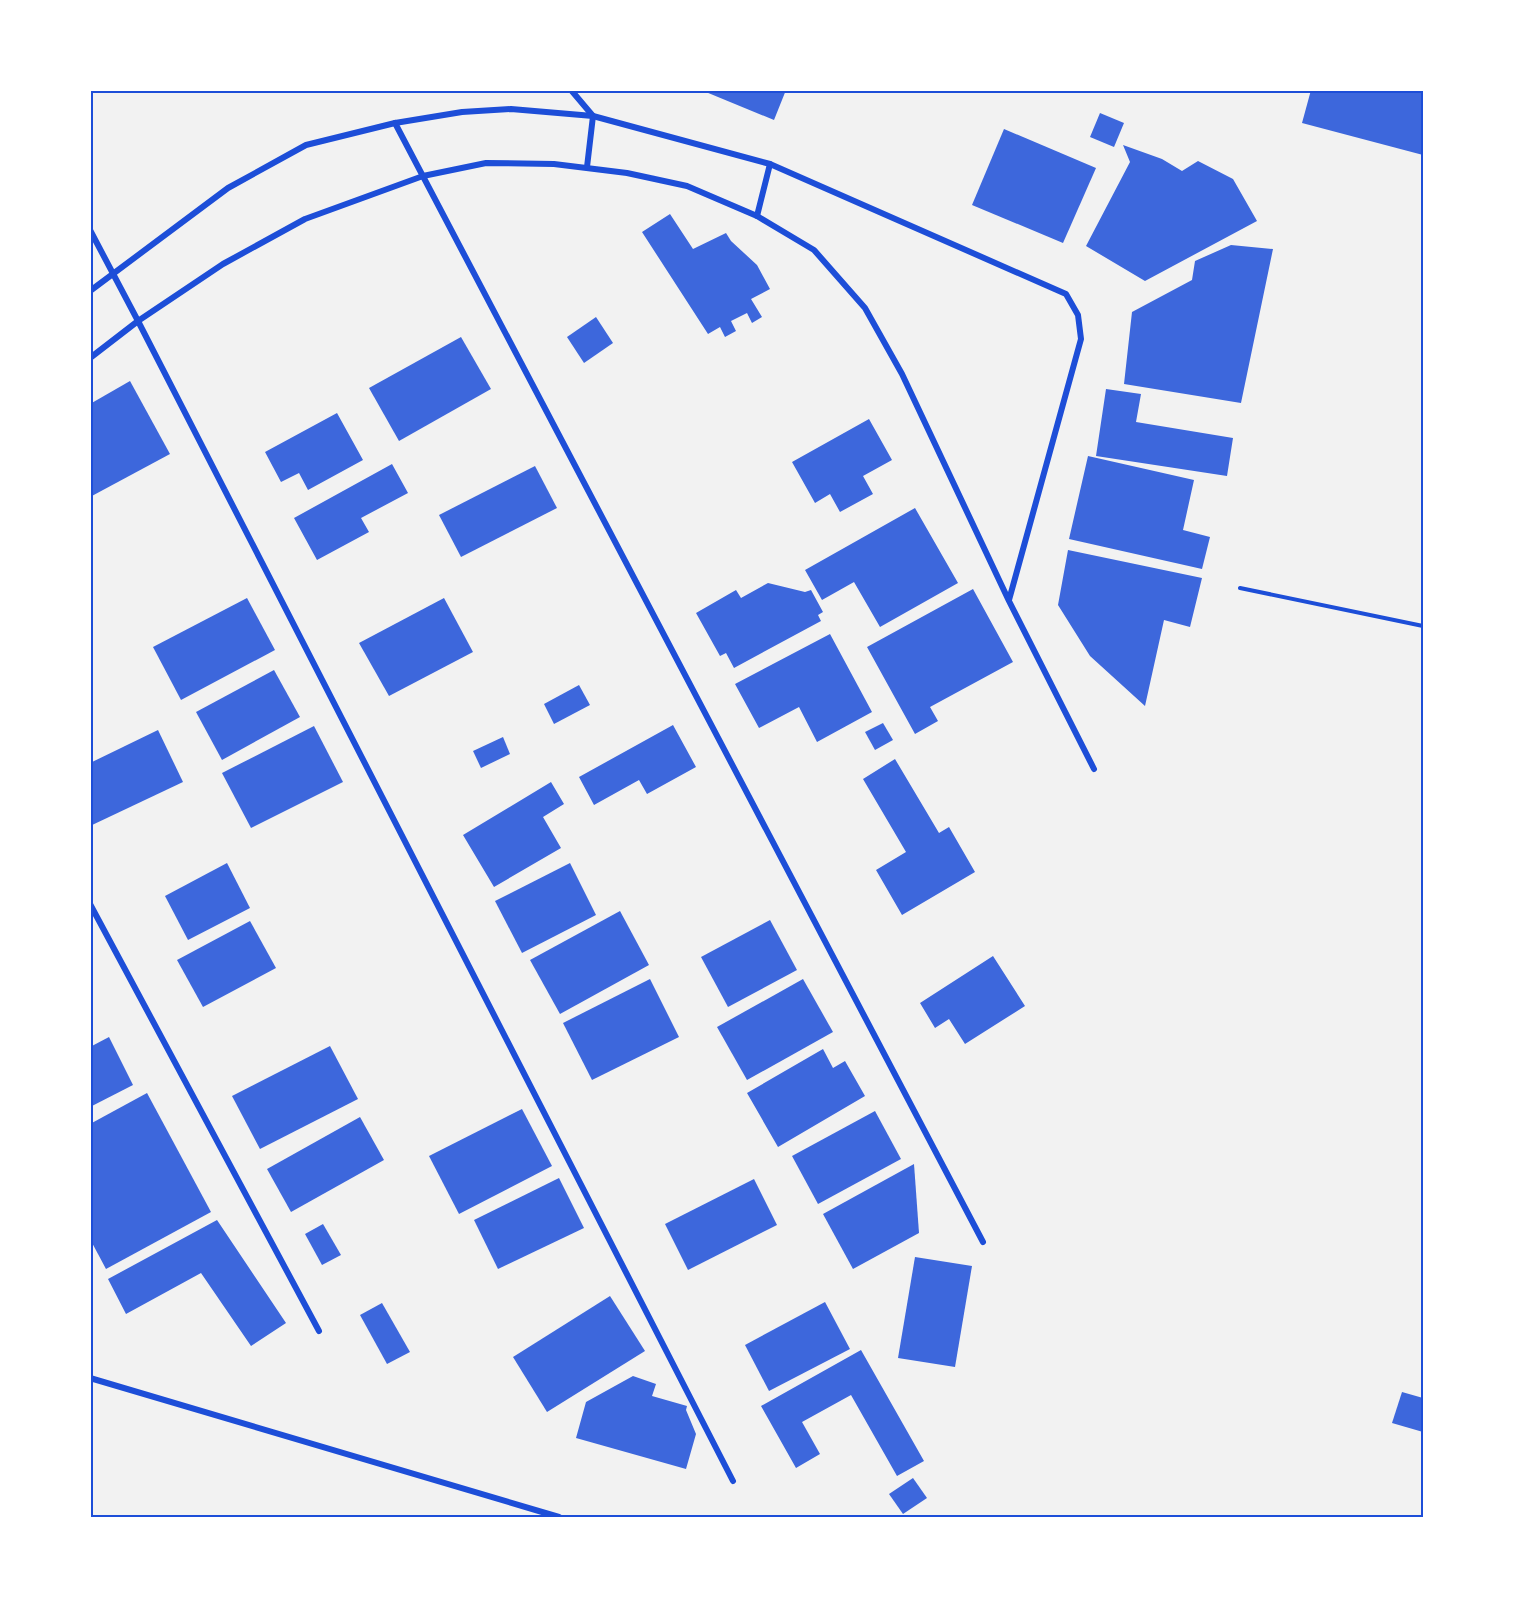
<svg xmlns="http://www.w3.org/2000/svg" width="1513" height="1607" font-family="'Crimson Pro',serif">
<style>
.building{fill:#3d67dc}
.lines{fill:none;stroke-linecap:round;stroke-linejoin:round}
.path{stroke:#1d4ed8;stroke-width:4}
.minor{stroke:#1d4ed8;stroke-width:6}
.neatline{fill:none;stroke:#1d4ed8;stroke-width:2}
</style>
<rect width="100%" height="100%" fill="#f2f2f2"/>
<g class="building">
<path d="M701 90H786L774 120Z"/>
<path d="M1311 90H1423V155L1302 123Z"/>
<path d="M1100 113 1124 123 1114 147 1090 137Z"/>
<path d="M1004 129 1096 168 1063 243 972 205Z"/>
<path d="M1123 145 1162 159 1182 171 1198 161 1233 179 1257 221 1145 281 1086 246 1130 162Z"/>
<path d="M670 214 693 249 726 233 731 241 757 265 770 289 751 299 762 317 752 323 747 313 731 321 736 331 725 337 720 327 708 334 642 232Z"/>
<path d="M1231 245 1273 249 1241 403 1124 384 1132 312 1192 280 1195 261Z"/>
<path d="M596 317 613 343 584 363 567 337Z"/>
<path d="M461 337 491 389 399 441 369 388Z"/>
<path d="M130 381 170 454 90 497V404Z"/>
<path d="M1106 389 1141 394 1136 422 1233 438 1227 476 1096 456Z"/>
<path d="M337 413 363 460 308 490 299 473 281 482 265 452Z"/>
<path d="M869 419 892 460 863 476 873 494 840 512 830 494 815 503 792 462Z"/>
<path d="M1088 456 1194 480 1183 530 1210 537 1202 569 1069 539Z"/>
<path d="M392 464 408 493 361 518 369 532 317 560 294 518Z"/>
<path d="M535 466 557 508 461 557 439 515Z"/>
<path d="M915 508 958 583 880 627 854 582 822 600 805 570Z"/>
<path d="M1068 550 1202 578 1190 627 1164 620 1145 706 1090 656 1058 605Z"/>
<path d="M768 583 805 592 811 590 823 612 818 615 821 621 734 668 726 653 720 656 696 613 736 590 741 598Z"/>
<path d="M973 589 1013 662 930 707 938 721 915 734 867 647Z"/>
<path d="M247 598 275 650 181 700 153 647Z"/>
<path d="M444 598 473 652 389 696 359 643Z"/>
<path d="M830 634 872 712 817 742 799 707 759 728 735 684Z"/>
<path d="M274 670 300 717 222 760 196 712Z"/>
<path d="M579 685 590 705 554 724 544 704Z"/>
<path d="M883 723 893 740 875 750 865 732Z"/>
<path d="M673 725 696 767 647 794 639 780 594 805 579 777Z"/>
<path d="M314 726 343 782 251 828 222 773Z"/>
<path d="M158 730 183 782 90 826V763Z"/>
<path d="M503 737 510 754 481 768 473 751Z"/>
<path d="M895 759 939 833 949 827 975 872 902 915 876 870 906 852 863 779Z"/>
<path d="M551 782 564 804 543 817 561 848 494 887 463 835Z"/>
<path d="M227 863 250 908 188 940 165 896Z"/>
<path d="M570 863 596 915 522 953 495 901Z"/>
<path d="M620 911 649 965 560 1014 530 960Z"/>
<path d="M770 920 797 970 728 1007 701 957Z"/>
<path d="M250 921 276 968 203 1007 177 960Z"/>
<path d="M993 956 1025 1006 965 1044 949 1019 935 1028 920 1003Z"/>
<path d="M650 979 679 1037 592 1080 563 1023Z"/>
<path d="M803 979 833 1032 747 1080 717 1027Z"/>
<path d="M109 1037 133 1085 90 1107V1047Z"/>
<path d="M330 1046 358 1099 260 1149 232 1096Z"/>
<path d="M823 1049 833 1068 845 1061 865 1096 778 1147 747 1093Z"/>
<path d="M147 1093 211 1212 106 1269 90 1239V1124Z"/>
<path d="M522 1109 552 1166 459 1214 429 1156Z"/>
<path d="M875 1111 901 1159 818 1204 792 1156Z"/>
<path d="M360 1117 384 1160 291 1212 267 1169Z"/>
<path d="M914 1164 919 1233 853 1269 823 1214Z"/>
<path d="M559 1178 584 1228 498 1269 474 1220Z"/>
<path d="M754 1179 777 1225 688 1270 665 1224Z"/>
<path d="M217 1220 286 1323 251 1346 201 1273 126 1314 108 1279Z"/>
<path d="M323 1224 341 1255 322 1265 305 1234Z"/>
<path d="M915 1257 972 1266 955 1367 898 1358Z"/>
<path d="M610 1296 645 1351 547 1412 513 1357Z"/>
<path d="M825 1302 850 1349 769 1391 745 1345Z"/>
<path d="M382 1303 410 1352 387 1364 360 1315Z"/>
<path d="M861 1350 924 1461 897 1476 851 1395 802 1422 820 1454 796 1468 761 1406Z"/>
<path d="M633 1376 656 1384 652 1396 687 1406 686 1410 696 1434 686 1469 576 1438 586 1402Z"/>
<path d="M1402 1392 1423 1398V1432L1392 1423Z"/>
<path d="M913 1478 927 1498 903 1514 889 1494Z"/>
</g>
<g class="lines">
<path class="path" d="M1240 588 1423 626"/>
<g class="minor">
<path d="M571 90 593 116 587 167"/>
<path d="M395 123 983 1242"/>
<path d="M757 216 770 164"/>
<path d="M90 230 138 321 733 1481"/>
<path d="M90 291 228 188 306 145 395 123 462 112 511 109 593 116 770 164 1066 294 1078 315 1081 339 1009 600"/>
<path d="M90 358 138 321 223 264 305 219 423 176 486 163 554 164 627 173 687 186 757 216 814 250 865 308 902 374 1009 601 1094 769"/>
<path d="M90 904 319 1331"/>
<path d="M90 1378 559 1517"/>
</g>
</g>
<rect width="1513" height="1607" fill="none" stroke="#ffffff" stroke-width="183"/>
<rect x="92" y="92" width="1330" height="1424" class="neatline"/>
</svg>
